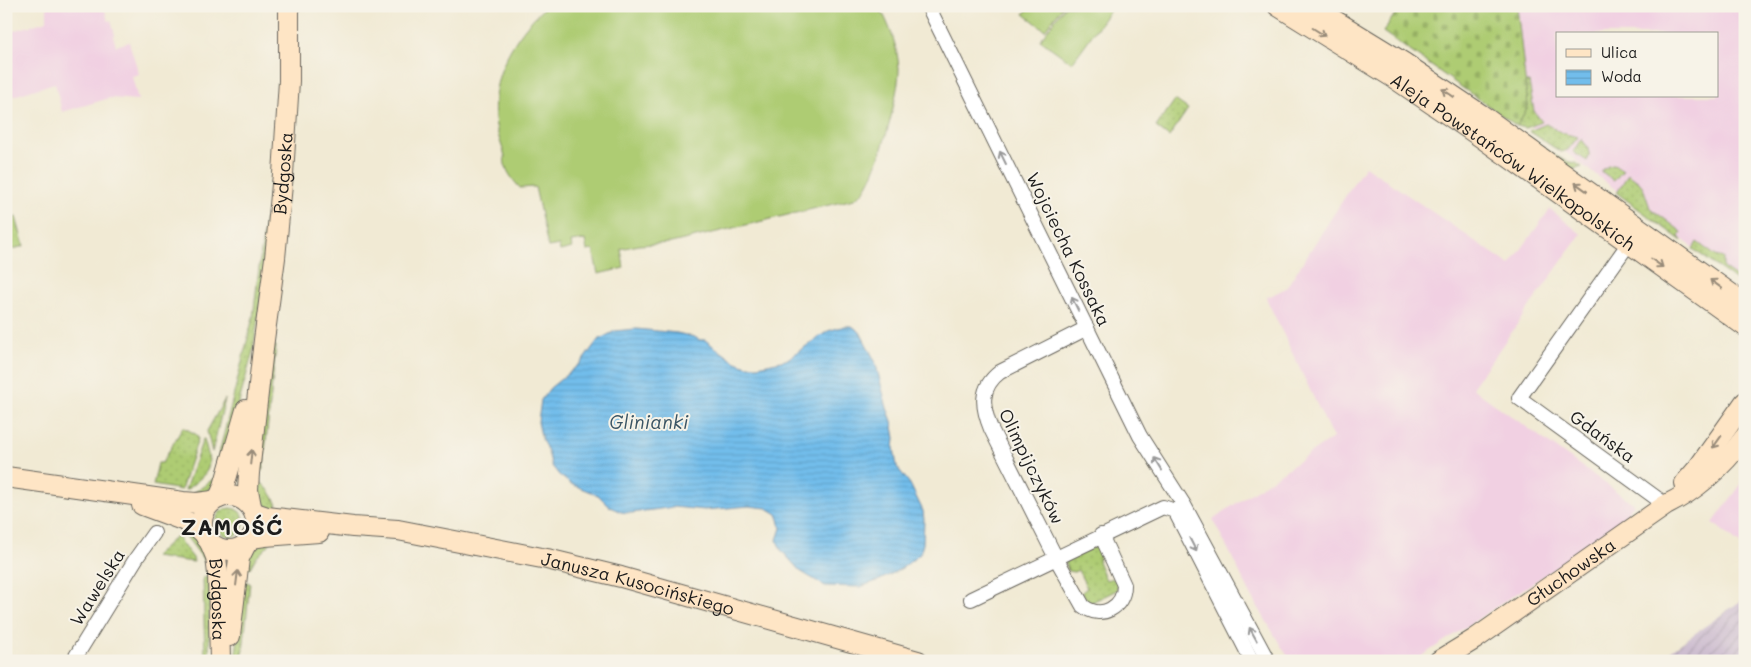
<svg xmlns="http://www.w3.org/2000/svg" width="1751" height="667" font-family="Mali,sans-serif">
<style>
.built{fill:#f1d0e2;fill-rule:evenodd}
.industrial{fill:url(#industrial-furrows)}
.grass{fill:url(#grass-dots);stroke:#657448}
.cemetery{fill:url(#cemetery-stones);stroke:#657448}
.pitch{fill:#aecc73;stroke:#657448}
.water{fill:url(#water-rules);stroke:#476c84}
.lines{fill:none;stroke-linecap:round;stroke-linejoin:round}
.street-casing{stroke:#67645c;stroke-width:16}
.secondary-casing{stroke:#67645c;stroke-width:22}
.street{stroke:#fff;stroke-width:14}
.secondary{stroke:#fee5c5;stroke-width:20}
.oneway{stroke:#988b79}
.oneway2{stroke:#999}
.labels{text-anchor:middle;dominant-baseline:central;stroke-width:4;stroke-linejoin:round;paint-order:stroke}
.street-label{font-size:18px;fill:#1c1c1c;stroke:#f7f3e8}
.water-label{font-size:19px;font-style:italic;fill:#3a5464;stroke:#f7f3e8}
.district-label{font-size:22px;font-weight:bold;letter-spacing:1px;fill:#1c1c1c;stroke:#f7f3e8}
</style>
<defs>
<pattern id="industrial-furrows" width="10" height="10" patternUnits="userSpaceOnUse" patternTransform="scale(1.25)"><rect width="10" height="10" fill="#cebed0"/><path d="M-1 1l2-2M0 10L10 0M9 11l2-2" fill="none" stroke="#b0a3b2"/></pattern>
<pattern id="grass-dots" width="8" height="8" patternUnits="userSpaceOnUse" patternTransform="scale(1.25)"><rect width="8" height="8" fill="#aecc73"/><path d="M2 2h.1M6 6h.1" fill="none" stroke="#95af63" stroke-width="1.8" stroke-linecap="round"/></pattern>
<pattern id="cemetery-stones" width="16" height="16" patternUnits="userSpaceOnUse" patternTransform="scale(1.25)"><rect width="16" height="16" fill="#aecc73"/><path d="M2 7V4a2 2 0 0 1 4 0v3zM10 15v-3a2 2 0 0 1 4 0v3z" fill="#95af63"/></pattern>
<pattern id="water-rules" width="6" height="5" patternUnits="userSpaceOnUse" patternTransform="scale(1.25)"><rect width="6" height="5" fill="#72bdeb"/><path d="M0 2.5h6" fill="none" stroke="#62a2c9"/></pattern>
</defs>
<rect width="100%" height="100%" fill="#f7f3e8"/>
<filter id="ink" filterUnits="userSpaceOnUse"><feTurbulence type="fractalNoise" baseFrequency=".02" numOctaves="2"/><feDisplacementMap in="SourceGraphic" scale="10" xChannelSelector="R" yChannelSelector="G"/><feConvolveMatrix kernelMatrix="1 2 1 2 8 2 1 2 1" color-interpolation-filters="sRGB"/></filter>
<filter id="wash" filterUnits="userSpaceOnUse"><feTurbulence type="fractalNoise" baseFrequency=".0096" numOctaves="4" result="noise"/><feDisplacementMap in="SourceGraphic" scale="20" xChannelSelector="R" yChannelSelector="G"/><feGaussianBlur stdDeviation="1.12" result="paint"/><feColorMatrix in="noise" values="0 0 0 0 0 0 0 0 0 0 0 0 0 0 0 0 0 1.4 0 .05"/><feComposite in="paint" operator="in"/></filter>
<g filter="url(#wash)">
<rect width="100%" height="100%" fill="#f1ead4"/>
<g class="built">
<path d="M47 6H104L108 21 111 20 115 35 113 36 116 46 129 42 139 74 132 76 138 100 110 98 62 112 55 83 7 98 6 33 47 21Z"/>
<path d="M1517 6H1745V286L1521 119 1528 106ZM1557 34H1717V96H1557Z"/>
<path d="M1365 166 1510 265 1550 209 1581 234 1472 388 1634 504 1610 532 1414 661H1291L1281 646 1251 595 1213 519 1333 438 1266 298 1286 288Z"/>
<path d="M1745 479V548L1713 523Z"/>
</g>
<path class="industrial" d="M1745 598V661H1656Z"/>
<g class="grass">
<path d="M1525 82H1529L1534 111 1542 122 1526 128 1517 126 1528 106Z"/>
<path d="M1175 100 1188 109 1169 137 1156 127Z"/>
<path d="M1546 124 1562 133 1578 137 1568 150 1561 152 1529 131Z"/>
<path d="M1515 131C1534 134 1546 153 1564 160 1572 164 1573 160 1582 167L1575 169H1569Z"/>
<path d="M1581 139C1587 144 1592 154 1587 161L1573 152Z"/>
<path d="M1613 165 1617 166 1623 170 1614 181 1601 171 1608 166Z"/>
<path d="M1628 174 1639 182 1643 187 1650 208 1682 232 1679 236 1682 241 1617 193Z"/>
<path d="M16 217 24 246 6 251V219Z"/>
<path d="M265 219 270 238 253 351 222 464 217 462 253 317Z"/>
<path d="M1697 242 1716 256 1723 258V268L1745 283V287L1693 249Z"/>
<path d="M272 346H276L263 470 257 469Z"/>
<path d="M225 399 212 452 207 431Z"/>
<path d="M183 427 197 435 198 439 181 490 153 485 158 463H162Z"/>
<path d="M203 439H204C213 470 211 470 186 490H185Z"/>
<path d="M219 475C212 492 208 492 191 495Z"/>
<path d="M257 481C266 483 278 502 278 511 260 504 260 500 257 481Z"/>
<circle cx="230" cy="522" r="14"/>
<path d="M182 528 197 539 206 551 207 564 182 531Z"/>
<path d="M176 536 193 558 194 562 154 557Z"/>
<path d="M264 541 270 544 255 559 250 568 246 569 248 556Z"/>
<path d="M1098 546 1103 553 1098 561 1106 580 1112 578 1118 582 1117 590 1088 604 1082 592 1087 588 1078 570 1074 572 1068 571 1065 562 1068 558Z"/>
<path d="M203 577H210L209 661H205Z"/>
<path d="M245 582 250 583 242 661H235Z"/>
</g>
<path class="cemetery" d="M1394 6H1517L1528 106 1517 126 1383 32 1395 14Z"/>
<g class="pitch">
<path d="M546 6H879C890 26 897 45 899 68 900 91 877 179 861 194 859 196 856 197 854 199L671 243 638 245 621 249 624 268 598 274 593 250 587 251 585 240 571 242 572 248 560 251 559 245 548 247 535 187 520 188C513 180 502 167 505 156 502 146 498 136 496 126 488 79 512 37 546 6Z"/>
<path d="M1030 6H1063L1045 30 1024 14Z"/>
<path d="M1065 6H1113L1072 63 1040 40Z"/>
</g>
<path class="water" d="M845 326H852L860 332 875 361 887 408 892 421 895 438 894 448 897 467 910 484 923 511 924 520 923 544 920 554 902 568 880 580 860 587 825 586 800 571 781 550 777 540 781 528 779 519 777 514 767 508 749 506 705 510 674 507 631 513 621 512 610 507 598 495 571 484 559 475 552 466 547 449 542 440 538 422 541 400 550 388 581 363 598 340 615 331 636 329 677 333 694 337 700 340H705L734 361 747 366H758L786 360 828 331Z"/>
</g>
<g filter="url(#ink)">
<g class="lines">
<defs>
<g id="street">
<path d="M928 6 1140 436 1184 505 1268 661"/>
<path d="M1629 243 1519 398 1666 505"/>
<path d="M1087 328 1000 372C979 388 982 407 991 429L1056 558 1083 606C1101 620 1124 608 1124 585L1101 535"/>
<path d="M1183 506 1175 511 1252 661"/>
<path d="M971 599 1163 507 1175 511"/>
<path d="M73 661 137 557 154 533"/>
</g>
<g id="secondary">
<path id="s1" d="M1278 6 1394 78 1485 140 1745 326"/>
<path d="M1311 6 1404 63 1480 114 1745 304"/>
<path d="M6 477 183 502 197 503 213 501"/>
<path d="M1685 483 1698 468 1745 402"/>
<circle cx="229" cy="523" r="27"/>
<path d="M219 498 224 486 246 410"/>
<path d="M142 505 193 524 205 534"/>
<path id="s2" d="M251 506 248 490 249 473 264 340 275 258 283 174 289 81V6"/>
<path id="s3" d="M255 513 267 517 353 527 398 530 547 559 621 577 918 661"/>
<path d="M251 538 265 536 319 532"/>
<path id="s4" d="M209 540 216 557 218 574 220 661"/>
<path d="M230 636 239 558 246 544"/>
<path id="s5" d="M1439 661 1475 639 1666 505C1697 490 1724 465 1745 437"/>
</g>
</defs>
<use href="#street" class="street-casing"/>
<use href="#secondary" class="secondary-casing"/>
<use href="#street" class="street"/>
<use href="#secondary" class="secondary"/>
</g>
<defs><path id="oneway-shaft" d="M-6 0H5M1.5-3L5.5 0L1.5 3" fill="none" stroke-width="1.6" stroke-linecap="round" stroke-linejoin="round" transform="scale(1.25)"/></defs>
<g class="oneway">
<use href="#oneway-shaft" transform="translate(1319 32) rotate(32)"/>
<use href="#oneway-shaft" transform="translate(1448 93) rotate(-146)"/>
<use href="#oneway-shaft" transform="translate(1581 187) rotate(-144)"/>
<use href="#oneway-shaft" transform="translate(1657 263) rotate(36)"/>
<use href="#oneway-shaft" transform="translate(1716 284) rotate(-144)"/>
<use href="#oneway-shaft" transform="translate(1717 442) rotate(126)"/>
<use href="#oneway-shaft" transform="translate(251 457) rotate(-84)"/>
<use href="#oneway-shaft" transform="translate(237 578) rotate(-83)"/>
</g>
<g class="oneway2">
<use href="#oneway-shaft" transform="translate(1003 158) rotate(-116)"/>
<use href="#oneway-shaft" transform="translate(1075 304) rotate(-116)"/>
<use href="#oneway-shaft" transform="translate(1158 464) rotate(-122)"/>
<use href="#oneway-shaft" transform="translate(1193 545) rotate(63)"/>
<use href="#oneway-shaft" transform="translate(1253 634) rotate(-119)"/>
</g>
</g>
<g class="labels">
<g class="street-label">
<text stroke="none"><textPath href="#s1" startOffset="282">Aleja Powstańców Wielkopolskich</textPath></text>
<text stroke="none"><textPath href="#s2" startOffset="335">Bydgoska</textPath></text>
<text transform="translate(1069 249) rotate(64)">Wojciecha Kossaka</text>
<text transform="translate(1603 436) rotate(36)">Gdańska</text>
<text transform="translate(1032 466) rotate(64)">Olimpijczyków</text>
<text stroke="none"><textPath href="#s5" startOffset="159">Głuchowska</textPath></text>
<text stroke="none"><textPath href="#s3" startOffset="390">Janusza Kusocińskiego</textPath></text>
<text transform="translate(97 587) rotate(-58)">Wawelska</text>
<text stroke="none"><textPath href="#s4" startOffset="61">Bydgoska</textPath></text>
</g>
<g class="water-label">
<text x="649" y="421">Glinianki</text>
</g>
<g class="district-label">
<text x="232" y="526">ZAMOŚĆ</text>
</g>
</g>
<rect width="1751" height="667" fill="none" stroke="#f7f3e8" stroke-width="25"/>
<rect x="1556" y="32" width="162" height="65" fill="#f7f3e8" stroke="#9f9d96"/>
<rect x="1566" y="49" width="25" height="8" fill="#fee5c5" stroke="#9f9d96"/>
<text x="1601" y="58" font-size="15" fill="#1c1c1c">Ulica</text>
<rect x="1566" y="70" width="25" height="15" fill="url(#water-rules)" stroke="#9f9d96"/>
<text x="1601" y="82" font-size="15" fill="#1c1c1c">Woda</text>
</svg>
